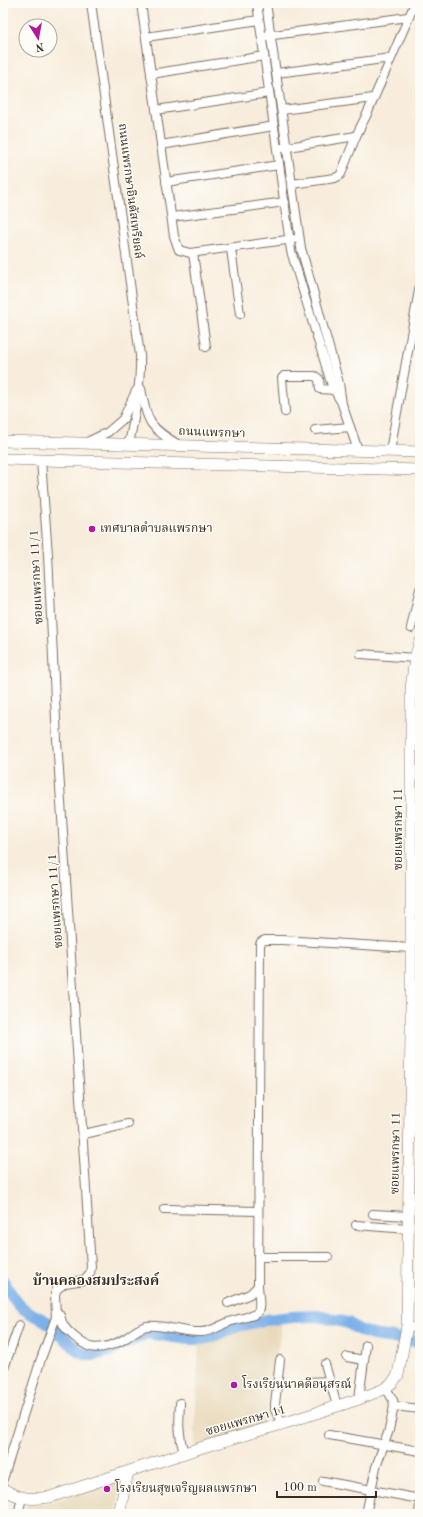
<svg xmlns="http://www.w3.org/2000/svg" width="423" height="1517" font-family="'Old Standard TT','Noto Serif Thai',serif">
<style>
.built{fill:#e8d9ba}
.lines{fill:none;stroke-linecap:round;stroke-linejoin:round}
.river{stroke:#7cb0e9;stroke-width:12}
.street-casing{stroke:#7d6e60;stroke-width:10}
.secondary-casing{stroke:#7d6e60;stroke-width:12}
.street{stroke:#fff;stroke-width:8}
.secondary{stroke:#fff;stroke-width:11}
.poi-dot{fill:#b5179e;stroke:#fdfcf7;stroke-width:1.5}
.labels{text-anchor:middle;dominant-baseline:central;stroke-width:3;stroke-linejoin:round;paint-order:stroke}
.street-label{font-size:12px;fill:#3b2a1e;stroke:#fdfcf7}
.poi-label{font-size:12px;fill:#3b2a1e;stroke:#fdfcf7;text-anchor:start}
.quarter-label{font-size:14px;font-weight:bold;fill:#3b2a1e;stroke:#fdfcf7}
</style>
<rect width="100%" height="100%" fill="#fdfcf7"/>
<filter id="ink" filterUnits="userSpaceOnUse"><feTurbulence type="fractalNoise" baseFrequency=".025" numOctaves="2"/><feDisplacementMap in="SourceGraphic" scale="8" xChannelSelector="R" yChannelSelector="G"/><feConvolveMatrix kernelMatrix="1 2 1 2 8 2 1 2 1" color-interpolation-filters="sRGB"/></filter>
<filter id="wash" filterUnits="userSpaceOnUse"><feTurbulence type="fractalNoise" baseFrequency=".012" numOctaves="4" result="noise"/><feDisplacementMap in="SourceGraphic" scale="16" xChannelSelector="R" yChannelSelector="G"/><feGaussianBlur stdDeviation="0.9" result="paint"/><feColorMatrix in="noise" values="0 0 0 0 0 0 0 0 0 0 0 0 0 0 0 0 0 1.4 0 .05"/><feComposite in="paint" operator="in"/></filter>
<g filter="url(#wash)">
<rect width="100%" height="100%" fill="#f8eddc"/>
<g class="built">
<path d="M282 1323 265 1427 194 1447 199 1343 216 1340 246 1328Z"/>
<path d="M123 1479 115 1514H24L26 1506 46 1503Z"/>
</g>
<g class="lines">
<path class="river" d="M3 1281 15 1300 21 1307 32 1314 46 1321 80 1352 87 1355H94L109 1351 147 1333 188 1339H201L212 1337 238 1326 266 1320 292 1317 318 1316 348 1323 361 1331 373 1335 420 1342"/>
</g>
</g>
<g filter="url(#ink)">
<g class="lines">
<defs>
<g id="street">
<path d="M91 3 140 355C141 385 135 414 129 444"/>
<path d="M141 3 174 236 179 250 190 253 294 239"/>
<path d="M257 3 291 251 332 386 340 400"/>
<path d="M266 3 301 248 339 383 342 404 358 450"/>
<path d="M266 36 408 17"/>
<path d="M146 37 259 20"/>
<path d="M277 73 391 58"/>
<path d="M151 74 264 56"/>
<path d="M156 110 269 93"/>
<path d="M282 110 373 98"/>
<path d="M161 145 274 126"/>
<path d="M282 148 356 136"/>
<path d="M166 182 279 165"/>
<path d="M292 184 335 178 339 176 341 174 356 136 368 112 415 3"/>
<path d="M172 217 285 202"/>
<path d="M231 249 240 314"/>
<path d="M193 253 206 347"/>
<path d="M141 389C148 424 149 427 179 445"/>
<path d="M285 412 282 378 284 376H315L319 379 320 389 334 390"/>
<path d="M315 430 350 427"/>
<path d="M87 442 108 432 123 419 136 391"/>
<path d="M390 451 420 285"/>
<path d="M411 628 420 589"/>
<path d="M361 654 415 658"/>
<path d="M84 1134 128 1124"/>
<path d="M164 1209 258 1211"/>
<path d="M373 1214 408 1216"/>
<path d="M356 1225 408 1229"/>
<path d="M258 1257H328"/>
<path d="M228 1303 250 1294 258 1286 260 944 261 942 265 940H282L411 948"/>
<path d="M56 1311C62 1315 60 1319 63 1324 66 1331 83 1345 91 1347 100 1350 117 1344 126 1338 133 1333 138 1328 147 1326 163 1324 184 1333 201 1332 213 1332 221 1324 232 1321 262 1312 261 1319 258 1286"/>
<path d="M407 1326 420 1329"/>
<path d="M347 1357 364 1360"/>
<path d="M280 1360 275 1404V1410L282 1424"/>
<path d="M325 1364 337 1406"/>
<path d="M3 1371 19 1325"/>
<path d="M308 1382 330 1381"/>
<path d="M359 1399 366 1345"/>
<path d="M180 1403C179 1422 178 1434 184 1453"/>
<path d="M394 1406 420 1409"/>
<path d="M329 1435 420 1451"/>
<path d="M3 1479 41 1359 56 1317 55 1294 57 1289 65 1283 84 1280 90 1273 91 1267 57 740 48 555 41 460"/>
<path d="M323 1481 420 1499"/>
<path d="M18 1514 22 1498"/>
<path d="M366 1514 376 1467 389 1430 394 1406 393 1400 386 1388"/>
<path d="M419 1514 420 1504"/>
</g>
<g id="secondary">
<path d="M3 441 420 452"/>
<path d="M3 459 420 470"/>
<path d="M3 1489C21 1499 30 1500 50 1497L203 1447 282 1424 359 1399 384 1389 393 1382 398 1375 407 1326 411 1029V688L415 658 420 642"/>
<path d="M119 1514 128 1472"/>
</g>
</defs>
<use href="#street" class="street-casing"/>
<use href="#secondary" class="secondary-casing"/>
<use href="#street" class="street"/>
<use href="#secondary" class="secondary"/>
</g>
</g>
<g class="poi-dot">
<circle cx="92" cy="529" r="4"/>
<circle cx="234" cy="1385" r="4"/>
<circle cx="107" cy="1489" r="4"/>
</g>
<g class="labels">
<g class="street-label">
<text transform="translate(130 191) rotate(83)">ถนนแพรกษาอินดัสเทรียลล์</text>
<text transform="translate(212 433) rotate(2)">ถนนแพรกษา</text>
<text transform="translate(37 577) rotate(-93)">ซอยแพรกษา 11/1</text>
<text transform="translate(399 829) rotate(-90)">ซอยแพรกษา 11</text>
<text transform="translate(56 901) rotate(-94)">ซอยแพรกษา 11/1</text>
<text transform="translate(396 1153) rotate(-89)">ซอยแพรกษา 11</text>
<text transform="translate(246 1421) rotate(-16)">ซอยแพรกษา 11</text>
</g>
<g class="poi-label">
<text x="100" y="529">เทศบาลตำบลแพรกษา</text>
<text x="242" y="1385">โรงเรียนนาคดีอนุสรณ์</text>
<text x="115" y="1489">โรงเรียนสุขเจริญผลแพรกษา</text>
</g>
<g class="quarter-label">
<text x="96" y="1281">บ้านคลองสมประสงค์</text>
</g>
</g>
<rect width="423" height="1517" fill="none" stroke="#fdfcf7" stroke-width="16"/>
<g transform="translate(38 38) rotate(169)"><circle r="19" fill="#fdfcf7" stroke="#afa8a0"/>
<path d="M0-3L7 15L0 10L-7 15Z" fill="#b5179e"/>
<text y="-6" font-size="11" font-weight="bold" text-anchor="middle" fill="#3b2a1e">N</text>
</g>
<path d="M277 1491v6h99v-6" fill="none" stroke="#3b2a1e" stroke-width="2"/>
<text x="283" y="1491" font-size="12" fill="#3b2a1e" stroke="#fdfcf7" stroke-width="3" paint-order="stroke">100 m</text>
</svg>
